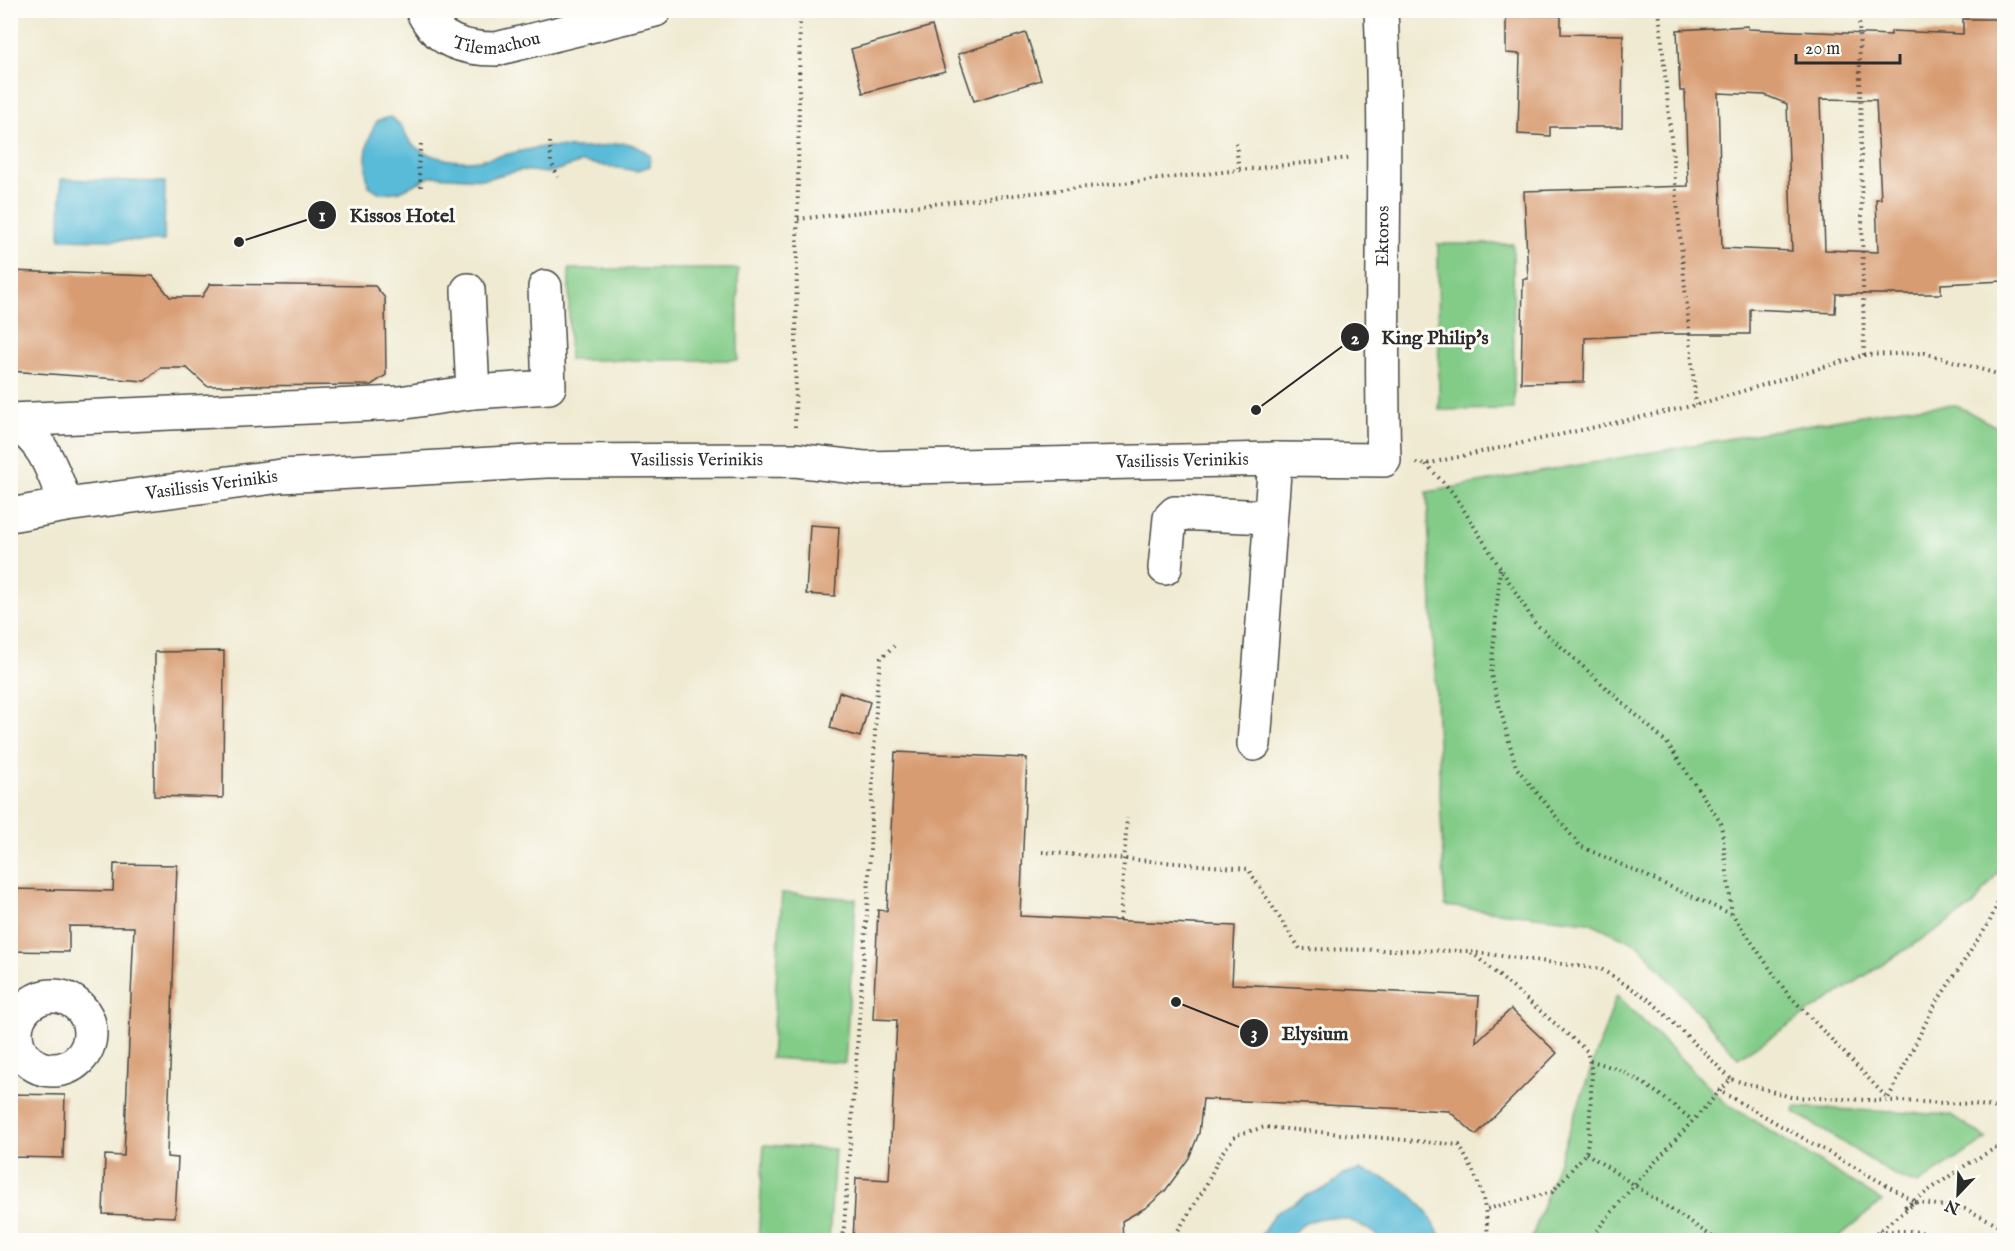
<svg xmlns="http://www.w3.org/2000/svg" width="2015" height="1251" font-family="'IM FELL English',serif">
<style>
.green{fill:#83cc88;stroke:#577c5a;stroke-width:1.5}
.water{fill:#5abbd8;stroke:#427382;stroke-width:1.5}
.building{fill:#d89c72;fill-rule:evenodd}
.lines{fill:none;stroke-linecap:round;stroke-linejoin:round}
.minor-casing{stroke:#484844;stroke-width:36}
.path{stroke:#484844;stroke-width:4;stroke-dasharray:1.5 4.5;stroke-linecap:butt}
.minor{stroke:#fff;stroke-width:33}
.labels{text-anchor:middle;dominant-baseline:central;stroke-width:6;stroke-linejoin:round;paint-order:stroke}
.street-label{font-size:18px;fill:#2b2b2b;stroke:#fdfcf7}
.leader{fill:none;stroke:#2b2b2b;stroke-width:2}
.callout-dot{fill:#2b2b2b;stroke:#fdfcf7;stroke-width:2}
.mark-label{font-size:18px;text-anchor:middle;font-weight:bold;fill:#fff}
.callout-label{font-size:20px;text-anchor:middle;font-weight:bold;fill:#2b2b2b;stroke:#fdfcf7;stroke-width:6;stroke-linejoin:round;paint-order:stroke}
</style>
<rect width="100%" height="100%" fill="#fdfcf7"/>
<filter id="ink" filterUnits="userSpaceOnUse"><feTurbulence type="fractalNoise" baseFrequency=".0167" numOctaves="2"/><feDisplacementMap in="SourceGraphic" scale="12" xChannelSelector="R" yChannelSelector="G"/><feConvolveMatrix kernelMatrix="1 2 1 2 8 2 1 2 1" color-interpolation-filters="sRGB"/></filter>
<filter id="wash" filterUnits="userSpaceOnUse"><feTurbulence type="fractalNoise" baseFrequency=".008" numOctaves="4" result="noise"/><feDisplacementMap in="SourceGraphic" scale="24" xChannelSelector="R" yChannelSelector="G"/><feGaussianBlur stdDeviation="1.35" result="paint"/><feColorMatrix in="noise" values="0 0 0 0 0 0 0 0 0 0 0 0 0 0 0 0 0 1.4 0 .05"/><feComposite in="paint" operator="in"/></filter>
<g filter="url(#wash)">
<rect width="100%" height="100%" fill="#efead1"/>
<g class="green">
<path d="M1438 244H1513L1514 409 1439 410Z"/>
<rect x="569" y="269" width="169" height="91"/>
<path d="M1956 405 2004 431V864L1973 906 1738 1058 1640 946 1589 922 1445 906 1427 492 1902 408Z"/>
<path d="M782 893 856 899 845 1063 771 1058Z"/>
<path d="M1617 995 1724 1102 1882 1201 1835 1240H1531Z"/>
<path d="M1795 1107 1951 1115 1987 1139 1918 1184 1896 1176 1794 1112Z"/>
<path d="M764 1145 835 1149 829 1240H758Z"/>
</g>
<g class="water">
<path d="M390 117C409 129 401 132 412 144 420 152 435 157 445 159 477 167 513 150 544 147 558 146 572 149 586 148 614 147 624 134 650 155V166L636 171 582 162 548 173 521 170 485 179 432 176 398 192 380 193 368 185C364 162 365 142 377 121Z"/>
<path d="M61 179 165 182 164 241 60 239Z"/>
<path d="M1360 1170C1402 1181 1424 1200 1442 1240H1382C1361 1221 1332 1209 1304 1224 1297 1228 1288 1239 1282 1240 1275 1242 1265 1241 1258 1240L1274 1214 1307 1195 1331 1186 1342 1175Z"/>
</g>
<g id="blocks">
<g class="building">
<path d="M1506 15 1561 16V34L1623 35 1622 127H1550V136L1518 134 1520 54 1506 53Z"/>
<path d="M1963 19H2001L2004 281 1941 284V294H1836L1835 313 1750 309V334H1668L1585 338 1584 382 1521 383 1523 279H1528L1524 191 1688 186 1685 91H1680L1677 30 1748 26V29L1891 35V31L1963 34ZM1718 93 1765 95 1787 104 1792 251 1722 248ZM1820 99 1876 100 1881 199H1876L1878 252 1825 250Z"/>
<path d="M932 26 945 71 863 93 851 49Z"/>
<path d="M1026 33 1041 80 974 101 958 54Z"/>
<path d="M10 271 153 276 170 297H202L210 284 375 286 385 298 386 375 371 385 207 386 187 368H160L145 381 10 371Z"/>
<path d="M810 525 839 527 835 596 806 594Z"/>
<path d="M224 651 223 798 154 796 155 652Z"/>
<path d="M839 692 870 702 860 737 830 728Z"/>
<path d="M895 752 1027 758 1020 916 1235 926 1232 984 1479 996 1476 1042 1511 1009 1557 1053 1476 1135 1449 1111 1203 1099 1199 1133 1189 1158 1165 1191 1147 1207 1122 1221 1123 1240H853L856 1178 889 1180 897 1020 873 1019 878 910 887 911Z"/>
<path d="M114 864 177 865 167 1157 178 1158 175 1217 103 1214 105 1155 124 1156 134 927 69 926V952L10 951V889L113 891Z"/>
<path d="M10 1094 65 1095 63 1158 10 1157Z"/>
</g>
</g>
</g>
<g filter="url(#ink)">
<use href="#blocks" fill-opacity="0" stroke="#484844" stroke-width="1.5"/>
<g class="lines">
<defs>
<g id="minor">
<path id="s1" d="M422 10C437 42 464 49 496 49L655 10"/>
<path d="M468 290 473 392"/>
<path d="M10 420 399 403 473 392 549 387 545 287"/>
<path d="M10 422C44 437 53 472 66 505"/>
<path id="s2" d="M10 515 66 505 281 476 546 461 795 460 864 468 1275 459 1384 460C1379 310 1388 160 1381 10"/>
<path d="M1165 568 1170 518 1175 513 1270 517"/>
<path d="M1254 744 1275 459"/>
<circle cx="53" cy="1033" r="37"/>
</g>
</defs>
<use href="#minor" class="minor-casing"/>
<g class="path">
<path d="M1659 10 1696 405"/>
<path d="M550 142 551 162 558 177"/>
<path d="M1236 143 1239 171"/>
<path d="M421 144 418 166 421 187"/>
<path d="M798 219 1349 158"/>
<path d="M1864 355 1925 353 2004 376"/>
<path d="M795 427 800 10"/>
<path d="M1416 463 1426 464 1696 405 1864 355 1859 10"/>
<path d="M1426 464 1453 493 1535 623 1667 743 1721 823 1732 914 1787 993 1888 1099 1933 1008 1989 923 2004 889"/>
<path d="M1500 569 1491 675 1516 767 1580 846 1731 914"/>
<path d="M1042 852 1248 869 1300 949 1470 951 1587 1051 1592 1072 1589 1135 1586 1153 1552 1192 1487 1209"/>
<path d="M1120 920 1127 818"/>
<path d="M1471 952 1601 969 1650 1000 1731 1079"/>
<path d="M1590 1061C1632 1070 1659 1094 1692 1120"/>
<path d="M1718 1090 1916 1202 1965 1209 2004 1227"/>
<path d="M1586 1153 1717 1240"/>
<path d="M1879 1231H1912L1953 1237 1957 1240"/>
<path d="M843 1240 868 898 877 685 881 658 894 646"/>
<path d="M1172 1240 1204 1189 1221 1154 1236 1135 1265 1127 1459 1145C1480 1182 1486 1197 1488 1240"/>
<path d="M1589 1240 1634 1185 1731 1079 1791 1097 1974 1104 2004 1109"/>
<path d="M1867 1240 1916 1202 1903 1208 1966 1165 2004 1143"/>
</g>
<use href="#minor" class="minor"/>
</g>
</g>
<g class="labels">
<g class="street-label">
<text stroke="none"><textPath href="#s1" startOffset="90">Tilemachou</textPath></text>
<text stroke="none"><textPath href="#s2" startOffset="1602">Ektoros</textPath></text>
<text stroke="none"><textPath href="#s2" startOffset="690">Vasilissis Verinikis</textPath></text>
<text stroke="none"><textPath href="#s2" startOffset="1176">Vasilissis Verinikis</textPath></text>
<text stroke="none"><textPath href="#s2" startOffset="204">Vasilissis Verinikis</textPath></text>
</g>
</g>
<path class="leader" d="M239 242L322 215M1256 410L1355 337M1176 1002L1254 1033"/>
<g class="callout-dot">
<circle cx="239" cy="242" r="6"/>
<circle cx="1256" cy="410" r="6"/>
<circle cx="1176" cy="1002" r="6"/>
<circle cx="322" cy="215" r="15"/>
<circle cx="1355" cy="337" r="15"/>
<circle cx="1254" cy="1033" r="15"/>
</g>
<g class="mark-label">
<text x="322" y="221">1</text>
<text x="1355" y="344">2</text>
<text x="1254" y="1039">3</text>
</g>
<g class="callout-label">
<text x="402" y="222">Kissos Hotel</text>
<text x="1435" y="344">King Philip's</text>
<text x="1315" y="1040">Elysium</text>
</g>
<rect width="2015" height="1251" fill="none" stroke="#fdfcf7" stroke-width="36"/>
<g transform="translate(1958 1194) rotate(203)" stroke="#fdfcf7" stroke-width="4.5" paint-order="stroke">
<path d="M0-4.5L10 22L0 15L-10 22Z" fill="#2b2b2b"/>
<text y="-9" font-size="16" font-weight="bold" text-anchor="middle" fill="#2b2b2b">N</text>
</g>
<path d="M1796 54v9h104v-9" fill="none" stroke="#2b2b2b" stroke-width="3"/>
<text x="1805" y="54" font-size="18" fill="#2b2b2b" stroke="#fdfcf7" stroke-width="4.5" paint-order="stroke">20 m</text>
</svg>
